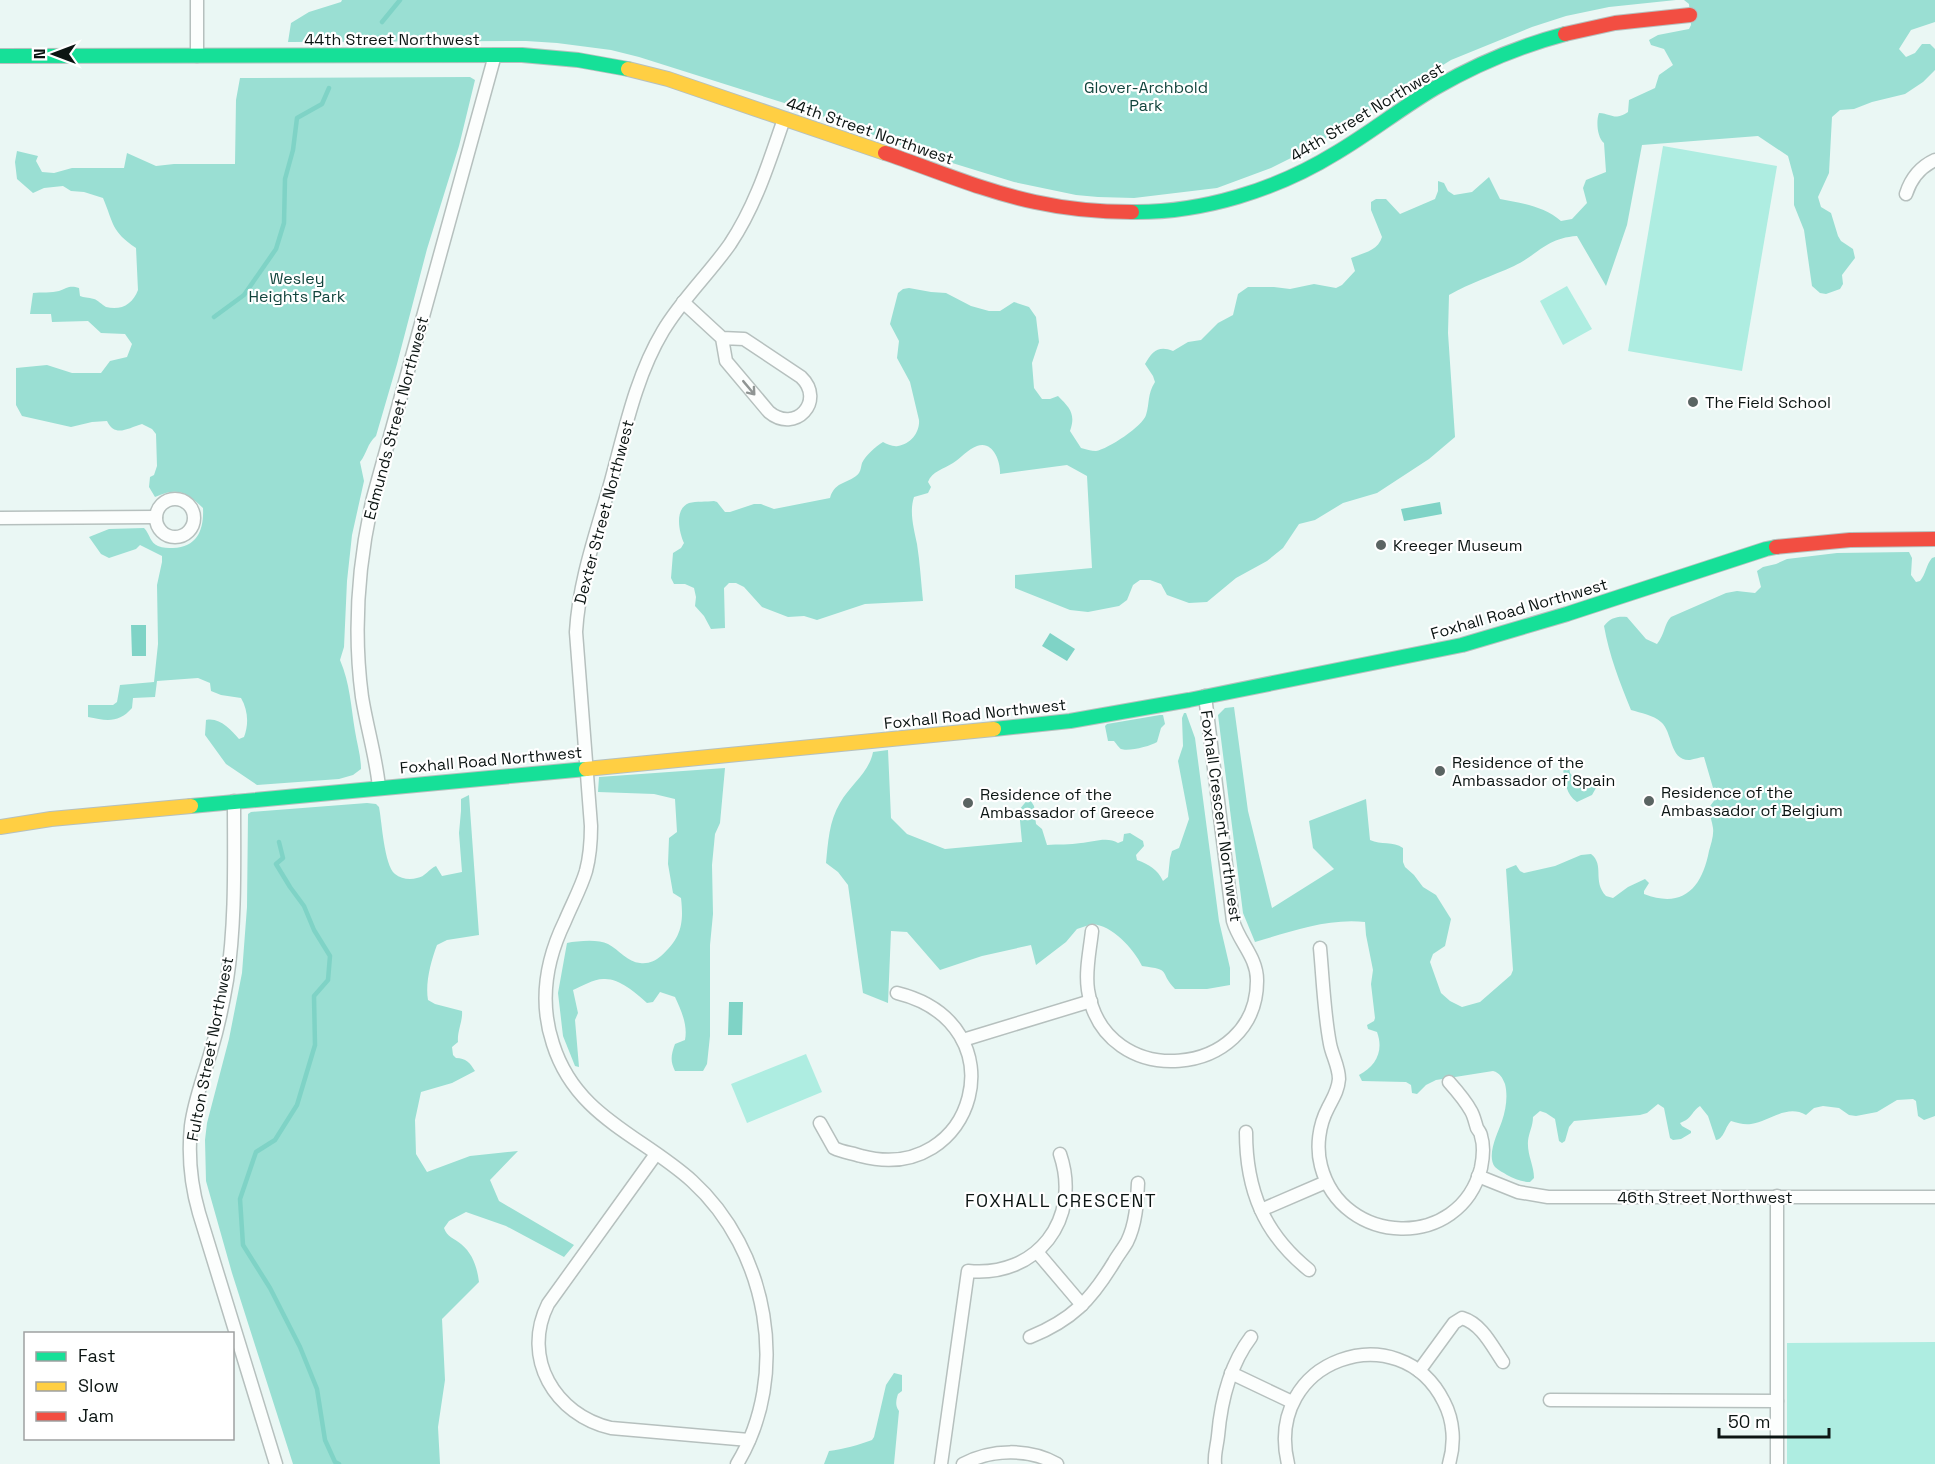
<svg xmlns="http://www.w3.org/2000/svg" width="1935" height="1464" font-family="'Space Grotesk',sans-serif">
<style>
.green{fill:#aeede1}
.forest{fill:#9adfd3}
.water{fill:#7fd3c6}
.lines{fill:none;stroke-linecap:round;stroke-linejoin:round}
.stream{stroke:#7fd3c6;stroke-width:4.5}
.street-casing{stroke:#b6c0be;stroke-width:15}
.fast-casing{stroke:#b6c0be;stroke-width:16}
.slow-casing{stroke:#b6c0be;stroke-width:16}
.jam-casing{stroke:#b6c0be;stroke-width:16}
.street{stroke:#fcfefd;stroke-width:12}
.fast{stroke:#16e098;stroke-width:14}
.slow{stroke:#ffcf43;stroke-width:14}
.jam{stroke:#f24e42;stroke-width:14}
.oneway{stroke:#909594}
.poi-dot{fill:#5a6462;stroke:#fff;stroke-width:2}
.labels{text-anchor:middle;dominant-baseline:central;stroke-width:4.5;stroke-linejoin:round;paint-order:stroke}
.street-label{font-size:16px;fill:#0c1513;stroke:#fff}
.park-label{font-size:16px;fill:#12453d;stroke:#fff}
.poi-label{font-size:16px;fill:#0c1513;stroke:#fff;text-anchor:start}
.neighbourhood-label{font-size:18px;letter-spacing:1.5px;fill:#0c1513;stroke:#fff}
</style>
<rect width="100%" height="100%" fill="#eaf7f4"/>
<g class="green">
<path d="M1663 146 1777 166 1742 371 1628 351Z"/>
<path d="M1567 286 1592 329 1563 345 1540 301Z"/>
<path d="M806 1054 822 1092 747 1123 731 1084Z"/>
<path d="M1935 1342V1464H1787V1343Z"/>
</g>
<g class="forest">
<path d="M342 0H1935V22L1911 30 1899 49 1906 57 1915 53 1922 44H1930L1935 49V70L1923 82 1905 94 1872 102 1854 109 1840 110 1832 117 1829 173 1818 197 1821 207 1831 213 1838 236 1841 241 1853 249 1855 258 1845 271 1842 275 1843 284 1840 289 1826 294 1820 293 1812 286 1804 230 1794 205V178L1788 156 1758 136 1642 145 1627 225 1606 286 1577 236C1546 238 1539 254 1514 266 1492 276 1470 283 1449 295L1448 333 1455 437 1429 459 1377 493 1343 503 1315 520 1299 524 1283 548 1267 561 1236 578 1207 602 1189 603 1167 595 1161 584 1150 580H1140L1133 585 1127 600 1119 606 1088 612 1070 610 1015 588V575L1092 568 1087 476 1067 465 1000 474C1001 462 993 440 977 446 968 449 961 458 953 463 944 469 932 471 928 482L931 487 928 493 914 497C909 512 914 529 917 544 920 563 921 582 923 601L865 604 817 620 804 616 788 617 762 607 744 587 736 583H729L724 588 725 628 711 629 704 616 695 606 696 597 694 588 685 584H674L671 578 673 553 681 548 684 543C679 532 674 509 689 503 696 501 707 502 714 501L717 502 725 512H730L754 504H761L774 509 830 498C835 480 850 484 859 473 861 470 861 466 862 463 866 455 875 447 883 442 887 444 893 447 898 446 911 444 920 432 919 420L910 382 897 358 899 341 890 324 898 293 903 289 909 288 931 292 946 293 971 306 989 311H1000L1014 302 1029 307 1036 317 1039 342 1032 363 1034 388 1042 399H1050L1058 396C1070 408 1076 414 1070 431L1081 448C1086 449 1091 451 1096 451 1108 449 1143 426 1146 415 1150 402 1147 395 1155 382L1153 376 1145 364C1152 351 1159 345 1173 351L1188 342 1201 340 1218 323 1233 315 1238 294 1248 287H1274L1290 289 1314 284 1336 288 1342 285 1355 271 1351 258C1363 253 1378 251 1382 237L1371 210V202L1376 199H1386L1400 214 1435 199 1438 191V181L1444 183 1448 191 1454 195 1472 192 1489 177 1500 199C1521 203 1544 206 1561 221L1572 219 1587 203 1583 188 1586 180 1606 172 1604 143C1597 137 1596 121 1599 113 1613 114 1614 121 1628 112L1629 100 1655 88 1659 75 1673 65 1664 49 1651 45 1649 40 1658 35 1689 29 1691 25 1689 4 1684 0H1676L1609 7 1566 16 1532 27 1451 60 1307 150 1271 168 1217 188 1134 198 1098 197 1076 195 1014 182 936 158 797 107 639 57 611 50 557 43 526 41 288 42 291 23 309 12 341 2Z"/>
<path d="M470 77 475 80 459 146 427 249 397 364 376 436C367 444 367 453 360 462L364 481 352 535 347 581 344 647 340 660C350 683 351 707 355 731 357 744 361 756 361 769L353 775 339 779 257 785 226 764 205 735 206 720C220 717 231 730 239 739L244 737C249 724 248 710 241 698L221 695 211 691 210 683 198 678 157 681 155 697 133 698 132 708C119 723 107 721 88 717V705H113L117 702 120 685 154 682 158 644 157 585 162 562V556L140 545 136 549 109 558 101 554 89 537 109 529 144 528C150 534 150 543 158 546 163 548 168 548 173 548 198 547 204 529 203 508 186 492 178 487 155 497L149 487 150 477 154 475 157 466 156 434 152 429 142 424C128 428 115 438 107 421L92 422 71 427 22 416 16 405V368L47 365 72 373H101L110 361 127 357 132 344 125 334 101 333 88 321 52 322 51 314H30L33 293C41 292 52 293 59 291 67 288 70 285 79 288L80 296C84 298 88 297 94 299 98 300 102 305 106 307 121 311 133 304 138 290L136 248C111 231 114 224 103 198L84 192 71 191 63 186 44 188 33 193 17 179 15 162 17 151 38 156 36 161 42 172 54 173 72 168H124L127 153 156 166 174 164H235L236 100 240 78Z"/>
<path d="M1909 552 1912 558 1911 575 1916 582 1920 581C1926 574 1926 565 1932 558L1935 557V1116L1924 1120 1918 1116 1916 1101 1913 1099 1897 1100 1877 1112 1856 1116 1849 1115 1839 1108 1823 1106 1814 1108 1806 1115C1787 1104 1770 1121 1751 1124 1744 1125 1738 1123 1731 1121 1725 1127 1724 1139 1716 1140L1708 1116 1700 1106C1690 1113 1693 1118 1680 1123L1682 1126 1691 1131V1133L1681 1139 1673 1140 1670 1138 1664 1108 1658 1104 1647 1113 1640 1115 1574 1121 1569 1127 1565 1141 1562 1143 1559 1141 1555 1119 1546 1113 1540 1111 1533 1117C1533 1126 1529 1132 1528 1141 1527 1155 1534 1165 1534 1178L1530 1182C1522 1182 1514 1179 1507 1175 1504 1173 1498 1170 1495 1167 1486 1155 1498 1133 1502 1121 1506 1109 1508 1096 1505 1084 1502 1077 1500 1073 1493 1071L1436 1080 1426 1085 1417 1094 1412 1093 1411 1085 1406 1082 1362 1081 1359 1075C1376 1066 1384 1051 1377 1032L1368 1029 1367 1025 1374 1021 1375 1018 1371 984 1373 970 1366 935 1365 922C1327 918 1290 932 1255 942L1243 913 1218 715 1225 708 1234 707 1248 811 1272 908 1334 869 1313 848 1309 821 1366 799 1370 840C1381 845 1393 841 1403 848V862L1405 867 1414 875 1423 887 1436 895 1451 919 1445 946 1433 954 1430 962 1441 993 1450 1001 1462 1007 1480 1002 1511 975 1513 970 1506 869 1516 865 1520 871 1524 873 1555 866 1581 855 1591 854C1605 865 1592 881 1606 896L1613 898 1628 887 1645 879 1649 883 1644 891V894C1683 909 1702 888 1709 851 1711 844 1714 835 1713 828 1712 822 1710 815 1708 809L1716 798 1704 757C1700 757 1695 759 1690 760 1669 761 1673 732 1661 722 1653 715 1641 713 1631 710 1620 683 1609 655 1604 626 1610 618 1617 616 1627 617L1646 639 1657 644C1665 634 1664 624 1671 617L1726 593 1737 591 1755 593 1761 587 1757 571 1763 567 1776 564 1787 559 1837 553Z"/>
<path d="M1184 713H1186L1195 738 1219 921 1230 968V985L1207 989H1175C1158 971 1173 970 1142 966 1134 949 1112 925 1092 924L1077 929 1066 942 1036 965 1031 945 982 956 940 970 907 932 891 931 888 1003 863 993 848 885 838 872 826 863C828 843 829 821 840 803 850 785 869 773 873 752L888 750 891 818 907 834 945 849 1022 842 1019 810 1029 798 1034 806 1036 824 1042 829 1047 845C1058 844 1070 845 1081 843 1092 842 1108 836 1118 843L1123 841 1124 834 1130 833 1143 841 1144 846 1136 855 1137 860C1150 865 1157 869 1163 881L1168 877 1170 858 1172 851 1179 848 1189 819 1178 761 1183 746 1182 718Z"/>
<path d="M1160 715H1163L1165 724 1161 728 1157 742C1151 746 1128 752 1121 749 1119 748 1116 743 1114 741H1108L1105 726 1107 724Z"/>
<path d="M1566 765 1569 767 1570 773 1574 778 1586 777 1595 786 1596 788 1592 795 1577 802C1566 795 1565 781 1563 769Z"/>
<path d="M725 768 720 823 715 834 712 865 713 914 710 945V1036L707 1064 703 1071H675C670 1061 671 1055 675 1044L685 1040C688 1025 681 1010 675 997L660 992 653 1002 647 1003C636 993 620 979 605 979 595 978 582 986 573 990L578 1013 575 1020 579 1067 575 1066 563 1036 558 993 567 943C578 941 598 939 608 944 619 950 628 962 640 963 649 964 655 961 661 956 681 938 684 924 681 898L673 893 668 864 669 838 677 832 675 799 654 794 598 792 599 777Z"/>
<path d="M469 795 479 935 447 940 437 945C431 961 425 983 428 1000L435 1004 462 1011C463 1021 457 1031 458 1042L452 1047 453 1055 456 1058C466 1058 470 1063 475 1071L452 1083 421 1092 415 1120 416 1154 427 1172 470 1156 518 1151 490 1180 499 1201 574 1245 564 1257 506 1226 466 1212 449 1221 444 1228C447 1237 454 1238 461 1244 473 1254 477 1267 479 1282L442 1319 445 1380 438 1427 440 1464H293L232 1273 206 1181 205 1140 207 1123 229 1039 242 973 247 907 248 814 251 812 367 803 376 804 379 807C382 822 384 865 395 874 401 879 410 880 417 878 425 877 429 869 436 866L442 876 462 872 459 833 461 811V799Z"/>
<path d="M894 1373 902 1375V1391L898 1394C896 1400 895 1406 899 1411L894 1464H824L829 1451C843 1449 859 1445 872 1440L874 1437 886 1385Z"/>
</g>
<g class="water">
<path d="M1440 502 1442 514 1404 521 1401 509Z"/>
<path d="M131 625H146V656H132Z"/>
<path d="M1050 633 1075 649 1067 661 1042 646Z"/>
<path d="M729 1002H743L742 1035H728Z"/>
</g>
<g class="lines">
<g class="stream">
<path d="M382 22 400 0"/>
<path d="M214 317 244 295 276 249 284 223 285 179 293 150 297 118 322 104 329 88"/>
<path d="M279 842 283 858 276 864 290 887 304 906 314 930 330 956 328 980 314 996 315 1045 297 1105 275 1140 256 1152 240 1199 243 1245 270 1288 300 1347 317 1389 325 1440 335 1462 339 1464"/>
</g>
<defs>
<g id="street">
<path d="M197 56V0"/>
<path d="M1906 194C1911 178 1920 167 1935 160"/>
<path d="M683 302 722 338 726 361 769 412C795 434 826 401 801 377L744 339 722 338"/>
<circle cx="175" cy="518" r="19"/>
<path d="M0 518 156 517"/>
<path d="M379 787C376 757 367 728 362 697 353 630 358 564 373 498L495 55"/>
<path d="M234 801C234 860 236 921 227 980 223 1004 218 1028 211 1051 204 1076 194 1101 191 1126 188 1155 191 1185 199 1213L276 1464"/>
<path d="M1092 931C1090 950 1085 971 1088 990 1104 1093 1258 1079 1257 980 1257 957 1239 942 1233 921L1205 696"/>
<path d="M1320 948C1323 980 1324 1013 1330 1044 1332 1055 1339 1067 1339 1079 1338 1091 1333 1098 1328 1108 1319 1125 1316 1147 1321 1166 1342 1247 1460 1251 1481 1168 1483 1158 1484 1145 1481 1136 1481 1133 1478 1130 1477 1128 1475 1122 1474 1116 1471 1111 1465 1100 1457 1091 1449 1082"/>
<path d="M963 1040 1091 1001"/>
<path d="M820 1123 834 1148C842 1152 852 1153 861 1156 975 1186 1022 1024 897 993"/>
<path d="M1246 1132C1246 1190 1264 1234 1309 1270"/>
<path d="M656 1154 548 1304C521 1358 555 1415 611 1428L749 1440"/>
<path d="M1478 1176 1518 1192 1548 1197H1935"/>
<path d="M1261 1210 1326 1182"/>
<path d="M1037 1252 1082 1305"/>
<path d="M1030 1337C1072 1320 1091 1300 1114 1262 1118 1255 1123 1249 1127 1242 1136 1224 1137 1203 1138 1183"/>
<path d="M1419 1371 1454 1323 1462 1318C1482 1324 1492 1346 1503 1362"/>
<path d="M1231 1373 1292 1402"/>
<path d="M1550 1400 1777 1401"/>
<path d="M737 1464C791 1375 768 1250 692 1181 641 1135 576 1117 553 1044 539 1002 546 960 565 921 572 904 581 888 586 871 590 856 591 841 591 826L576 632C579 580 597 531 611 481 625 430 636 376 663 331 682 299 709 274 730 244 756 205 769 162 784 119"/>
<path d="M941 1464 968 1271C1037 1278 1082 1219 1060 1154"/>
<path d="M963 1464C991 1449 1029 1448 1057 1464"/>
<path d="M1215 1464C1214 1454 1217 1446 1218 1436 1221 1401 1229 1366 1251 1337"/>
<path d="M1288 1464C1263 1359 1400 1313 1444 1402 1454 1421 1455 1444 1449 1464"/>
<path d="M1777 1464V1196"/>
</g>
<g id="fast">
<path d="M0 56 522 55 578 60 628 69"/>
<path d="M1132 212C1202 213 1276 190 1336 153 1370 133 1401 108 1435 88 1475 65 1520 46 1565 34"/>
<path d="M994 729 1070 721 1189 700 1462 645 1567 614 1766 549 1776 547"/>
<path d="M191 806 586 769"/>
</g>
<g id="slow">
<path d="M628 69 668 79 885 153"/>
<path d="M586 769 994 729"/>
<path d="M0 827 51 819 191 806"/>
</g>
<g id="jam">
<path d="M1565 34 1615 23 1690 15"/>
<path d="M885 153C935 170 983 191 1035 202 1067 209 1099 212 1132 212"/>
<path d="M1776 547 1850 540 1935 539"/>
</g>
</defs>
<use href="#street" class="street-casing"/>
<use href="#fast" class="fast-casing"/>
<use href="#slow" class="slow-casing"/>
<use href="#jam" class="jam-casing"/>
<use href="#street" class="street"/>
<use href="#fast" class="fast"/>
<use href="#slow" class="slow"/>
<use href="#jam" class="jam"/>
</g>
<defs><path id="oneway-shaft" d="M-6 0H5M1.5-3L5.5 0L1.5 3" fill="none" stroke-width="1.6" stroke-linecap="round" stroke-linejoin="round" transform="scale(1.5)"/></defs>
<use class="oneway" href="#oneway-shaft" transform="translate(749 388) rotate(50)"/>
<g class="poi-dot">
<circle cx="1693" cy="402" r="6"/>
<circle cx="1381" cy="545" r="6"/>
<circle cx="1440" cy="771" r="6"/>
<circle cx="1649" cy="801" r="6"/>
<circle cx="968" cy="803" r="6"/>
</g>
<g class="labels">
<g class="street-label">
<text x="392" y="39">44th Street Northwest</text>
<text transform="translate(1367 112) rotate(-31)">44th Street Northwest</text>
<text transform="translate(870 131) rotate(19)">44th Street Northwest</text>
<text transform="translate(396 418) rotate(-75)">Edmunds Street Northwest</text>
<text transform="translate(604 512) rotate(-75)">Dexter Street Northwest</text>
<text transform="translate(1519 609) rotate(-16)">Foxhall Road Northwest</text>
<text transform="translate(975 714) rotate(-6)">Foxhall Road Northwest</text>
<text transform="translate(491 760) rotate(-5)">Foxhall Road Northwest</text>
<text transform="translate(1221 816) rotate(82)">Foxhall Crescent Northwest</text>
<text transform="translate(210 1049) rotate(-79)">Fulton Street Northwest</text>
<text x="1705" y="1197">46th Street Northwest</text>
</g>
<g class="park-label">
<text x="1146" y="87">Glover-Archbold<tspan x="1146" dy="18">Park</tspan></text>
<text x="297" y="278">Wesley<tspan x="297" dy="18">Heights Park</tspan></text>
</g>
<g class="poi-label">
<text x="1705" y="402">The Field School</text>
<text x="1393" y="545">Kreeger Museum</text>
<text x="1452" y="762">Residence of the<tspan x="1452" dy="18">Ambassador of Spain</tspan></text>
<text x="1661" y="792">Residence of the<tspan x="1661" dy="18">Ambassador of Belgium</tspan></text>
<text x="980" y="794">Residence of the<tspan x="980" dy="18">Ambassador of Greece</tspan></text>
</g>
<g class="neighbourhood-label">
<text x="1061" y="1200">FOXHALL CRESCENT</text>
</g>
</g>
<rect x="24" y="1332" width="210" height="108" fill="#ffffff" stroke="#9ea1a1" stroke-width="1.5"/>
<rect x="36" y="1352" width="30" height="9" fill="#16e098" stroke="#9ea1a1" stroke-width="1.5"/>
<text x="78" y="1362" font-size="18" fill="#0c1513">Fast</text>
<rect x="36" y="1382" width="30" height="9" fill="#ffcf43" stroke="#9ea1a1" stroke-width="1.5"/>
<text x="78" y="1392" font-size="18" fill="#0c1513">Slow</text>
<rect x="36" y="1412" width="30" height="9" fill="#f24e42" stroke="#9ea1a1" stroke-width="1.5"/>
<text x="78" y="1422" font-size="18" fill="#0c1513">Jam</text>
<g transform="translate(54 54) rotate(270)" stroke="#ffffff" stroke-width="4.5" paint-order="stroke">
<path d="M0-4.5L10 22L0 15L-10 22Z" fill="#0c1513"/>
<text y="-9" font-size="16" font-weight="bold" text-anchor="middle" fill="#0c1513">N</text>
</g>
<path d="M1719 1428v9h110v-9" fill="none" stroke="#0c1513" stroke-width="3"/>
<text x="1728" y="1428" font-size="18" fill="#0c1513" stroke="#ffffff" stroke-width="4.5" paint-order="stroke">50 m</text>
</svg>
